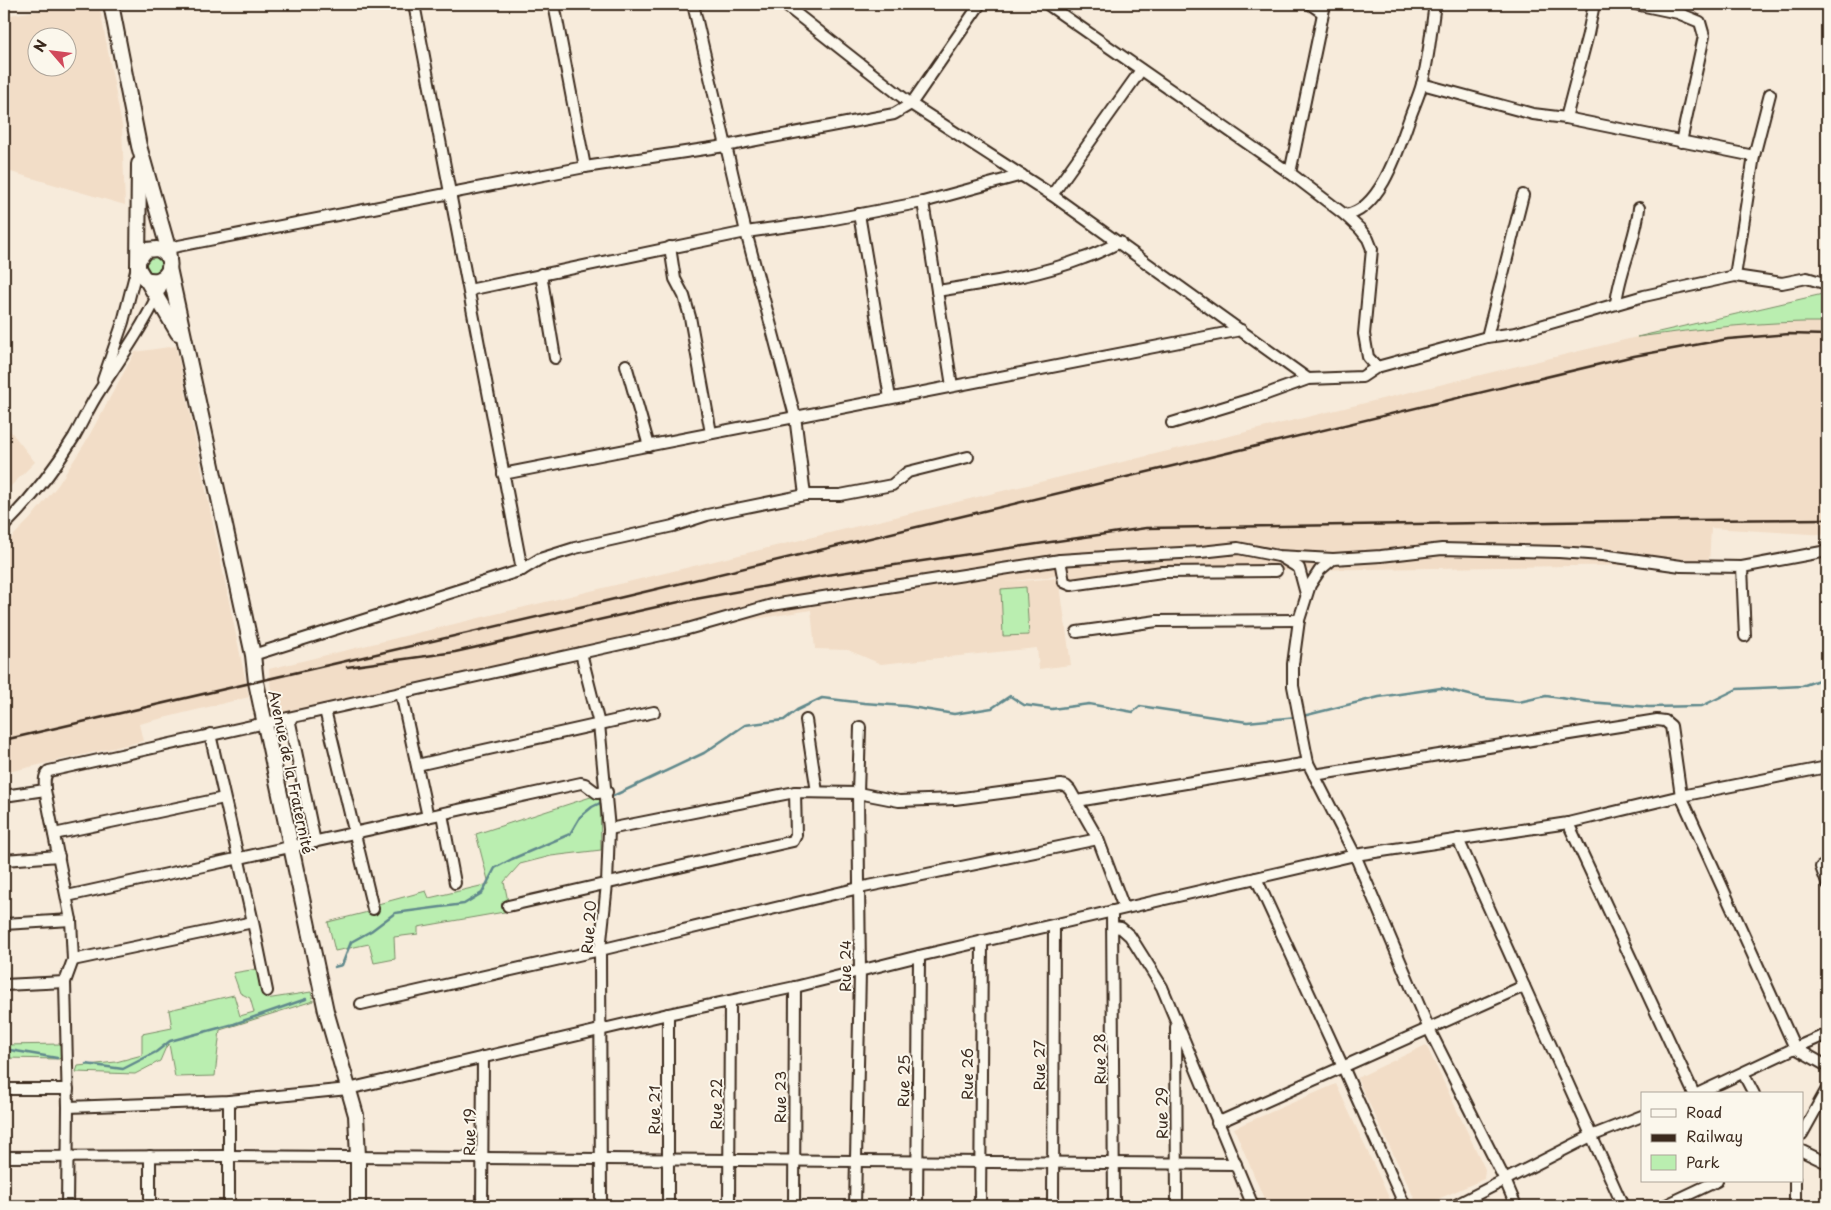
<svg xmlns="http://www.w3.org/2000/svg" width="1831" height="1210" font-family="'Playpen Sans',sans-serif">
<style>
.built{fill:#f2ddc7;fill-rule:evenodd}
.green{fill:#baeeb0;stroke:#7a8c67}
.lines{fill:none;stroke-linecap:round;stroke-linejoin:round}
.stream{stroke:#61898c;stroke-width:2.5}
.minor-casing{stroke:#3b2a1e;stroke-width:14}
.major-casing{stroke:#3b2a1e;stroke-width:18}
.minor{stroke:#fbf7ec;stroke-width:10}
.major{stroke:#fbf7ec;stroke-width:14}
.rail{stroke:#3b2a1e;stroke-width:2.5}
.labels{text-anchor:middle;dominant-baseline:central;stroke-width:4;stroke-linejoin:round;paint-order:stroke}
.street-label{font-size:15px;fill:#3b2a1e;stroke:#fbf7ec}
</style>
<rect width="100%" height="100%" fill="#f7ebdb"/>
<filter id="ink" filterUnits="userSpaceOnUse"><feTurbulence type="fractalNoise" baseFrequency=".02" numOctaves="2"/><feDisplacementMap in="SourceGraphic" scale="10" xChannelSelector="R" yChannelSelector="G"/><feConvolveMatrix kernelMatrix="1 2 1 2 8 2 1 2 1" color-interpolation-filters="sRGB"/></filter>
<g filter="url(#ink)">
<g class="built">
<path d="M80 4H99L122 126 125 205 4 170V16ZM38 38H68V68H38Z"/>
<path d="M1789 321 1827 322V535L1711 528 1709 564 1167 572 1066 585 1063 575 1005 582 1059 578 1071 665 1039 669 1037 648 881 664 848 650 815 649 811 610 702 628 688 633 273 714 269 669 1637 337 1727 326Z"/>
<path d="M176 346 249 697 139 724 143 741 4 773V545L30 519 58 485 85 443 135 352Z"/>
<path d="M4 423 35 462 4 493Z"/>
<path d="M1426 1045 1485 1169 1484 1179 1422 1206H1418L1357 1078Z"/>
<path d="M1336 1084 1393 1206H1267L1234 1128Z"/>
</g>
<g class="green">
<circle cx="154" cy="265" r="9"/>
<path d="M1827 293V322C1763 321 1700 329 1637 337Z"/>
<path d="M1026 587 1029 635 1003 636 1001 589Z"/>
<path d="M600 794 601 850 551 856 520 864 504 882 510 911 418 927V934L394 937 395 959 374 963 369 944 335 951 328 922 376 910 378 904 426 891 429 898 489 884 476 834Z"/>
<path d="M257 969 266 999 311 992 313 1001 220 1030 215 1076 175 1077 169 1044 166 1047 160 1061 135 1074 76 1072 78 1066 116 1062 142 1055V1034L172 1028 169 1010 234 995 240 1016 254 1012 250 998 240 993 233 973Z"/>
<path d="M60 1044 62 1047V1056L59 1059 4 1058V1045Z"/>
</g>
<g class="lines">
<g class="stream">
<path d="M1303 716 1379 697 1441 688 1482 698 1519 702 1546 696 1589 702 1649 707 1702 706 1737 689 1802 686 1827 677"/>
<path d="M611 797 704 753 745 725 784 720 797 710 822 698 864 703 905 706 954 714 992 708 1010 696 1024 705 1052 709 1089 704 1133 712 1140 706 1247 722 1297 717"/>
<path d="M334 967 342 965 351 942 371 931 395 913 464 904 482 893 495 868 512 859 570 834 580 817 592 807 602 802"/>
<path d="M4 1049 57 1058"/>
<path d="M86 1064 123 1069 156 1052 170 1041 234 1024 306 999"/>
</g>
<defs>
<g id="minor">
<path d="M414 4 522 570"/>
<path d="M554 4 585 167"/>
<path d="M784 4 911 104 1052 195 1308 379"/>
<path d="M1047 4 1290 173 1345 215 1360 229 1368 239 1372 249 1364 334 1368 357 1377 367"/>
<path d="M1310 4 1323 13"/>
<path d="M1635 4 1678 13 1700 22 1704 36 1681 142"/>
<path d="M1422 84 1533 114 1566 118 1754 156"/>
<path d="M1566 118 1588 34 1594 4"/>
<path d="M1290 173 1325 4"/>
<path d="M1052 195 1141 70"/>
<path d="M923 202 952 386"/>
<path d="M859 214 890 398"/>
<path d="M1345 215C1380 211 1399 148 1409 120 1413 108 1419 96 1422 84 1429 58 1431 30 1435 4"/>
<path d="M670 247 675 279 684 296 690 317 711 433"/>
<path d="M168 248 585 167 725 146 894 114 911 104 980 4"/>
<path d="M541 274 555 358"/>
<path d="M1735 276 1754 156 1770 94"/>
<path d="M469 290 746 232 824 221 923 202 1022 175"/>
<path d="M937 291C987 283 1038 276 1084 258 1096 254 1108 248 1120 242"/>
<path d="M1616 304C1619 271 1636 241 1639 208"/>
<path d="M1487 337 1523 195"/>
<path d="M626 365 649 446"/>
<path d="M103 380 123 322 138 263"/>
<path d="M1172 423 1261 396 1308 379 1362 377 1377 367 1487 337 1516 333 1644 296 1735 276 1782 283 1807 278 1827 284"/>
<path d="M503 474 1241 330"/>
<path d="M805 495H840L892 485 908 472 968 457"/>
<path d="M4 526C31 499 54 470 74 437 83 421 90 405 100 390 124 353 151 316 166 275"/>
<path d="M1281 557 1299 568 1306 594"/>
<path d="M1333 559 1320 570 1310 585 1299 620 1293 664V686L1308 763 1355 855 1429 1029 1505 1180 1516 1206"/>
<path d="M1060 560 1064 582 1071 585 1162 572 1276 571"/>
<path d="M1742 567 1745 636"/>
<path d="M1077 632 1157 621 1299 620"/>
<path d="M581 653 599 724 609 829 607 884 600 950 601 1206"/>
<path d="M253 655 522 570 540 559 575 548 673 526 707 515 805 495 795 416 746 232 693 4"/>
<path d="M401 693 428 817"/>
<path d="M325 710 373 909"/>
<path d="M289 718 315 842"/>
<path d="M806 720 817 792"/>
<path d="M210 734 253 922 267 991"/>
<path d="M417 765 654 712"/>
<path d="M1314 775 1657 720 1665 721 1671 726 1681 796 1795 1048 1827 1066"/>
<path d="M4 796 45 790"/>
<path d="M1077 801 1308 763"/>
<path d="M442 814 455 883"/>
<path d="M1568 823 1694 1094"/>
<path d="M609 829 795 792 858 793 899 801 955 799 1061 785 1066 786 1070 790 1098 839 1124 908"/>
<path d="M54 834 224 798"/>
<path d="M1458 839 1623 1206"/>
<path d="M4 860 59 856"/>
<path d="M1821 867 1827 883"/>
<path d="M1256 878 1343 1067 1405 1206"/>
<path d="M67 896 581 783 585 784 597 793 607 792"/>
<path d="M508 906 793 841 796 835 795 792"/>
<path d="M1112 911 1114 1206"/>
<path d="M4 924 71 920"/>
<path d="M1113 927 1121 928 1130 936 1162 987 1253 1206"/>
<path d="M73 960 253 922"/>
<path d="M4 985 65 982"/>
<path d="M361 1004 600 950 859 888 1098 839"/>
<path d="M1176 1027 1177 1206"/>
<path d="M1743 1073 1754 1094"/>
<path d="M4 1089H68"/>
<path d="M1697 1094 1795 1048 1827 1034"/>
<path d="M229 1101V1206"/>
<path d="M68 1107 229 1101 348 1089 668 1014 795 987 919 956 1355 855 1568 823 1681 796 1827 767"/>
<path d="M1217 1123 1524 986"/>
<path d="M1802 1134 1827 1089"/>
<path d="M1802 1151 1827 1163"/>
<path d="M4 1157 229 1156 1236 1164"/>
<path d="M1795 1181V1206"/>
<path d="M67 1206 68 1107 65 982 73 960 71 920 45 790C45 783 43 776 49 771L684 630 772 605 1060 560 1121 556 1201 552 1238 548 1278 556 1333 559 1381 556 1442 549 1559 552 1602 555 1681 566 1742 567 1827 551"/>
<path d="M150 1206V1156"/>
<path d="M482 1206 483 1057"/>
<path d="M668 1206V1014"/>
<path d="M729 1206 730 1001"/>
<path d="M794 1206 795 987"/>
<path d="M855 1206 860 972 858 793 860 727"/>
<path d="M917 1206 919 956"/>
<path d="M980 1206 982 941"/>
<path d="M1053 1206 1054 925"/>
<path d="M1454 1206 1591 1136 1642 1116"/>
<path d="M1664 1206 1717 1181"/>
</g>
<g id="major">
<path d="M111 4 139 146 168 248 169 259"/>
<path d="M139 259 146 250 157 249C181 258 167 289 144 278L138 268 139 164"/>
<path d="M169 268 253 655 256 682 326 1011 356 1115 358 1157V1206"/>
<path d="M146 279 178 333"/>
</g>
</defs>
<use href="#minor" class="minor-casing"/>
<use href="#major" class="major-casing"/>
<use href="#minor" class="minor"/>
<use href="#major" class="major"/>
<g class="rail">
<path d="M347 667 455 652 679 602 827 575 1146 528 1689 520 1827 519"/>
<path d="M4 740 623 597 1634 356 1728 339 1789 334 1827 335"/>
</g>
</g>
</g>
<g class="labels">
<g class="street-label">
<text transform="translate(292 772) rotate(78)">Avenue de la Fraternité</text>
<text transform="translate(588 927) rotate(-86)">Rue 20</text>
<text transform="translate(844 966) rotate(-90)">Rue 24</text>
<text transform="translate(1099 1059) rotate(-91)">Rue 28</text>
<text transform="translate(1038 1065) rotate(-90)">Rue 27</text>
<text transform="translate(966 1074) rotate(-90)">Rue 26</text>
<text transform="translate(903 1081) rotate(-89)">Rue 25</text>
<text transform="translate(779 1097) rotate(-90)">Rue 23</text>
<text transform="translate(715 1104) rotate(-90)">Rue 22</text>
<text transform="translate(653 1110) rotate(-90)">Rue 21</text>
<text transform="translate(1161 1113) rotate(-91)">Rue 29</text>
<text transform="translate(468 1132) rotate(-90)">Rue 19</text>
</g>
</g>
<rect width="1831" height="1210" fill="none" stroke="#fbf7ec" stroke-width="20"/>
<rect x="10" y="10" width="1811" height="1190" fill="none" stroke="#3b2a1e" stroke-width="2" filter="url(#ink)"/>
<rect x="1641" y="1092" width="162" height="90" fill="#fbf7ec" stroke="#aea59a"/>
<rect x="1651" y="1109" width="25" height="8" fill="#fbf7ec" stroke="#aea59a"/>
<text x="1686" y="1118" font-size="15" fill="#3b2a1e">Road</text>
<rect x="1651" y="1134" width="25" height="8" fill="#3b2a1e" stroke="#aea59a"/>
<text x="1686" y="1142" font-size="15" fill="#3b2a1e">Railway</text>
<rect x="1651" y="1155" width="25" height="15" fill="#baeeb0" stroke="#aea59a"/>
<text x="1686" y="1168" font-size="15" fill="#3b2a1e">Park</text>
<g transform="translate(52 52) rotate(298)"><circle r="24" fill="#fbf7ec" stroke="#aea59a"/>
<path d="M0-4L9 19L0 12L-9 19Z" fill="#d1495b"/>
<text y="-8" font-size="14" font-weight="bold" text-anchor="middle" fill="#3b2a1e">N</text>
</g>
</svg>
